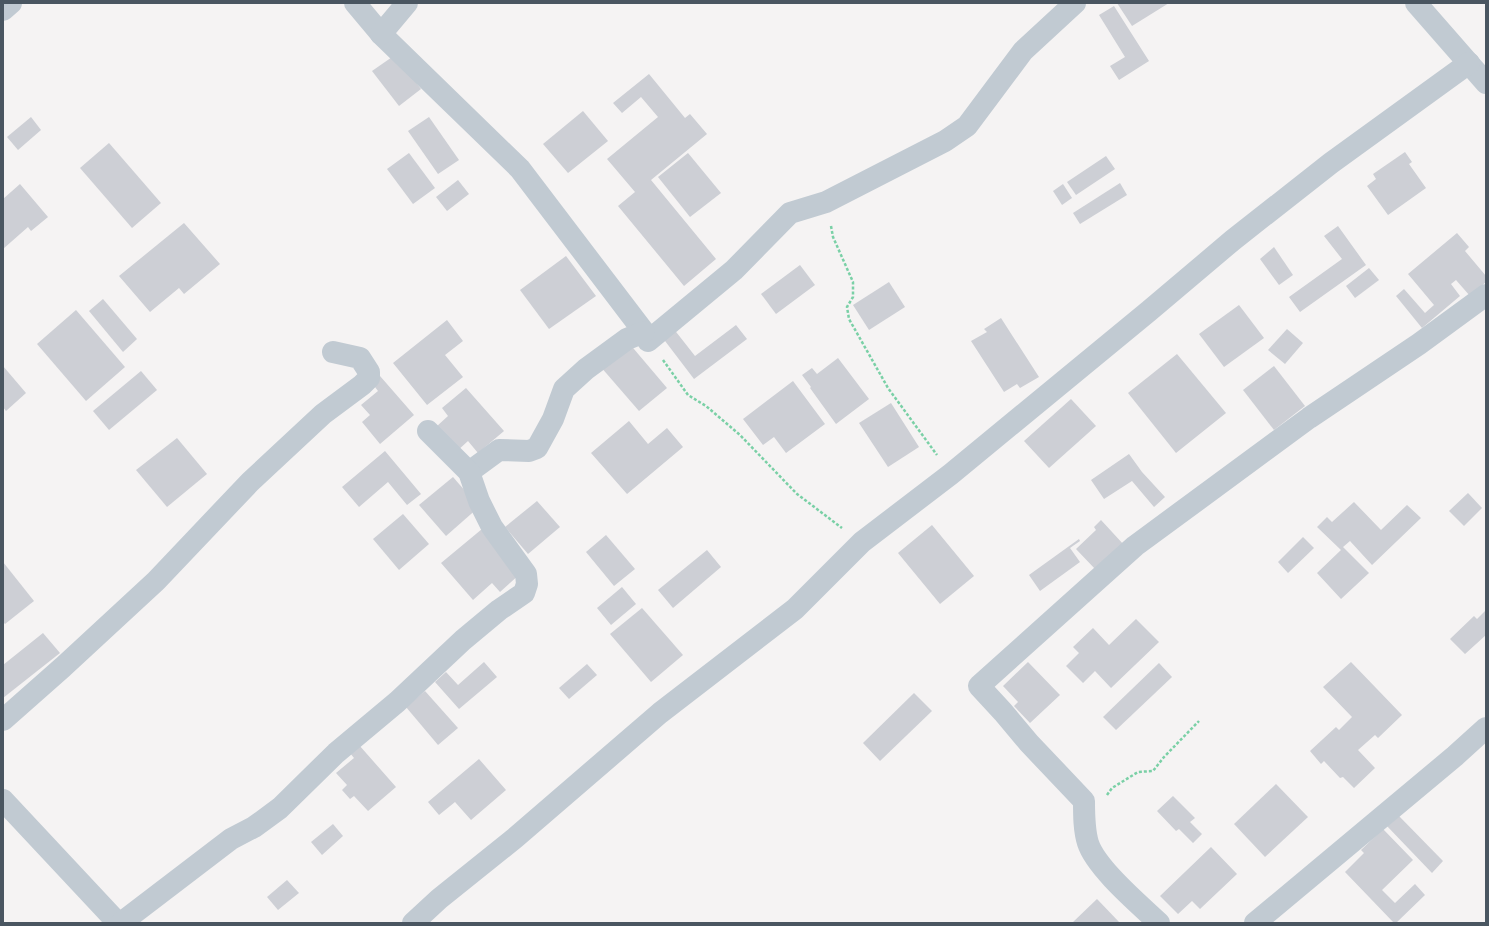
<svg xmlns="http://www.w3.org/2000/svg" width="1489" height="926" font-family="'DM Sans',sans-serif">
<style>
.building{fill:#cdcfd5}
.lines{fill:none;stroke-linecap:round;stroke-linejoin:round}
.path{stroke:#7ad0a6;stroke-width:2.5;stroke-dasharray:3 2;stroke-linecap:butt}
.minor{stroke:#c1cad2;stroke-width:22}
</style>
<rect width="100%" height="100%" fill="#f5f3f3"/>
<g class="building">
<path d="M1117 3H1169L1132 26Z"/>
<path d="M1114 6 1149 61 1119 80 1110 66 1125 57 1099 15Z"/>
<path d="M395 55 421 89 399 106 372 71Z"/>
<path d="M649 74 685 118 690 114 707 134 651 180 716 259 684 286 618 206 635 192 607 159 658 117 641 97 622 113 613 103Z"/>
<path d="M583 111 608 141 568 173 543 144Z"/>
<path d="M31 117 41 130 18 150 7 137Z"/>
<path d="M429 117 459 160 438 174 408 131Z"/>
<path d="M109 143 161 203 132 228 80 168Z"/>
<path d="M1405 152 1412 162 1409 164 1426 188 1388 215 1367 186 1376 179 1373 174Z"/>
<path d="M409 153 435 188 413 204 387 169Z"/>
<path d="M688 153 721 193 690 217 658 177Z"/>
<path d="M1106 156 1115 169 1076 195 1067 182Z"/>
<path d="M458 180 469 194 447 211 436 197Z"/>
<path d="M1120 183 1127 195 1080 224 1073 213Z"/>
<path d="M20 184 48 217 31 231 28 227 3 249V199Z"/>
<path d="M1063 184 1072 198 1062 205 1053 191Z"/>
<path d="M184 223 220 264 184 294 179 288 150 312 119 276Z"/>
<path d="M1338 226 1366 265 1300 312 1289 297 1342 259 1324 236Z"/>
<path d="M1457 233 1469 247 1465 251 1486 276V282L1470 296 1456 280 1451 284 1460 296 1422 328 1396 296 1404 289 1425 313 1434 305 1408 274Z"/>
<path d="M1274 247 1293 275 1279 285 1260 259Z"/>
<path d="M566 256 596 296 549 329 520 290Z"/>
<path d="M800 265 815 285 776 314 761 294Z"/>
<path d="M1369 268 1379 280 1355 298 1346 286Z"/>
<path d="M889 282 905 307 869 330 853 305Z"/>
<path d="M103 299 137 339 123 352 89 311Z"/>
<path d="M1239 305 1264 338 1224 367 1199 334Z"/>
<path d="M76 310 125 367 86 401 37 344Z"/>
<path d="M1001 318 1039 377 1020 388 1017 384 1004 392 971 341 987 332 984 329Z"/>
<path d="M447 320 463 341 445 355 463 377 427 405 393 363Z"/>
<path d="M736 325 747 339 694 379 662 337 673 328 695 356Z"/>
<path d="M1287 329 1303 343 1285 364 1268 350Z"/>
<path d="M628 342 667 388 639 411 600 366Z"/>
<path d="M1177 354 1226 413 1176 453 1128 393Z"/>
<path d="M838 358 869 399 836 424 810 388 811 387 802 375 812 368 817 374Z"/>
<path d="M3 366 26 393 6 411 3 407Z"/>
<path d="M1274 366 1305 406 1274 430 1243 390Z"/>
<path d="M141 371 157 390 109 430 93 411Z"/>
<path d="M380 376 414 415 380 444 362 422 370 415 361 405 378 391 372 383Z"/>
<path d="M793 381 825 424 786 453 774 437 763 445 743 419Z"/>
<path d="M466 388 504 431 478 453 468 441 457 451 436 427 448 416 442 408Z"/>
<path d="M1071 399 1096 426 1049 468 1024 441Z"/>
<path d="M891 403 919 447 888 467 859 423Z"/>
<path d="M629 421 648 444 667 428 683 447 627 494 591 453Z"/>
<path d="M177 438 207 474 167 507 136 470Z"/>
<path d="M385 451 421 494 407 505 388 482 359 507 342 487Z"/>
<path d="M1129 454 1142 472 1165 497 1154 507 1132 481 1104 499 1091 480Z"/>
<path d="M453 477 479 507 446 536 419 505Z"/>
<path d="M1468 493 1482 508 1464 526 1449 511Z"/>
<path d="M537 501 560 527 528 554 505 527Z"/>
<path d="M1354 502 1381 530 1407 505 1421 518 1372 565 1350 541 1343 547 1369 573 1341 599 1317 573 1341 550 1317 527 1327 517 1332 522Z"/>
<path d="M403 514 429 544 399 570 373 539Z"/>
<path d="M1101 520 1124 545 1096 570 1076 549 1096 530 1094 527Z"/>
<path d="M932 525 974 576 940 604 898 553Z"/>
<path d="M482 529 520 574 500 592 492 583 473 600 441 563Z"/>
<path d="M606 535 635 569 614 586 586 552Z"/>
<path d="M1303 537 1314 548 1288 573 1278 562Z"/>
<path d="M1079 539 1080 541 1070 548 1080 562 1040 591 1029 575Z"/>
<path d="M707 550 721 567 673 608 658 590Z"/>
<path d="M3 562 34 601 5 624 3 622Z"/>
<path d="M622 587 636 604 611 625 597 608Z"/>
<path d="M642 608 683 655 651 682 610 634Z"/>
<path d="M1486 610V635L1465 654 1450 639 1474 616 1477 619Z"/>
<path d="M1136 619 1159 642 1111 688 1095 671 1083 683 1066 666 1079 653 1073 647 1093 628 1109 645Z"/>
<path d="M43 633 60 653 3 698V665Z"/>
<path d="M484 662 497 677 459 709 435 682 446 672 458 685Z"/>
<path d="M1028 662 1060 695 1030 723 1014 706 1018 702 1003 686Z"/>
<path d="M1351 662 1402 715 1378 738 1375 735 1358 750 1375 768 1354 788 1343 777 1340 778 1324 761 1321 764 1310 751 1336 727 1339 730 1352 717 1323 687Z"/>
<path d="M1159 663 1172 677 1116 730 1103 717Z"/>
<path d="M587 664 597 675 569 699 559 688Z"/>
<path d="M425 691 458 728 438 745 406 707Z"/>
<path d="M914 693 932 711 880 761 863 743Z"/>
<path d="M359 745 396 787 368 811 354 796 350 799 342 790 347 785 336 773 354 758 350 753Z"/>
<path d="M479 759 506 790 471 820 455 802 439 815 428 802Z"/>
<path d="M1276 784 1308 817 1265 857 1234 824Z"/>
<path d="M1173 796 1195 818 1190 822 1202 834 1193 843 1179 829 1176 831 1157 811Z"/>
<path d="M1397 814 1443 861 1432 873 1386 825Z"/>
<path d="M333 824 343 836 322 855 311 842Z"/>
<path d="M1383 829 1413 860 1382 890 1395 903 1415 884 1425 895 1396 923H1394L1345 872 1364 853 1361 850Z"/>
<path d="M1211 847 1237 874 1200 909 1192 901 1178 914 1160 896Z"/>
<path d="M287 880 299 893 278 910 267 897Z"/>
<path d="M1097 899 1120 923H1072Z"/>
</g>
<g class="lines">
<g class="path">
<path d="M831 226 833 237 853 282V297L847 307 849 319 888 388 937 455"/>
<path d="M663 360 688 395 706 406 740 435 797 494 842 528"/>
<path d="M1107 795 1112 788 1138 772 1153 771 1164 757 1199 721"/>
</g>
<g class="minor">
<path d="M355 3 381 34 520 169 644 332 648 341 734 270 790 213 826 202 945 141 967 126 1023 51 1075 3"/>
<path d="M1416 3 1486 83"/>
<path d="M3 10 11 3"/>
<path d="M381 34 407 3"/>
<path d="M469 472 499 450 529 451 537 448 553 419 564 389 586 369 627 339 644 332"/>
<path d="M3 720 63 667 156 581 250 482 323 414 362 385 369 378V372L360 358 333 352"/>
<path d="M3 800 118 923"/>
<path d="M121 923 231 839 254 827 280 808 336 753 397 702 463 640 499 610 524 593 527 584 526 574 492 527 479 501 469 472 428 431"/>
<path d="M413 923 439 899 515 838 660 713 795 609 862 542 951 474 1149 311 1233 240 1331 163 1469 63"/>
<path d="M1159 923C1140 905 1096 868 1088 843 1084 830 1084 815 1084 801L1029 743 1003 712 979 686 1135 546 1309 418 1419 344 1486 295"/>
<path d="M1255 923 1455 756 1486 728"/>
</g>
</g>
<rect width="1489" height="926" fill="none" stroke="#4a5661" stroke-width="8"/>
</svg>
